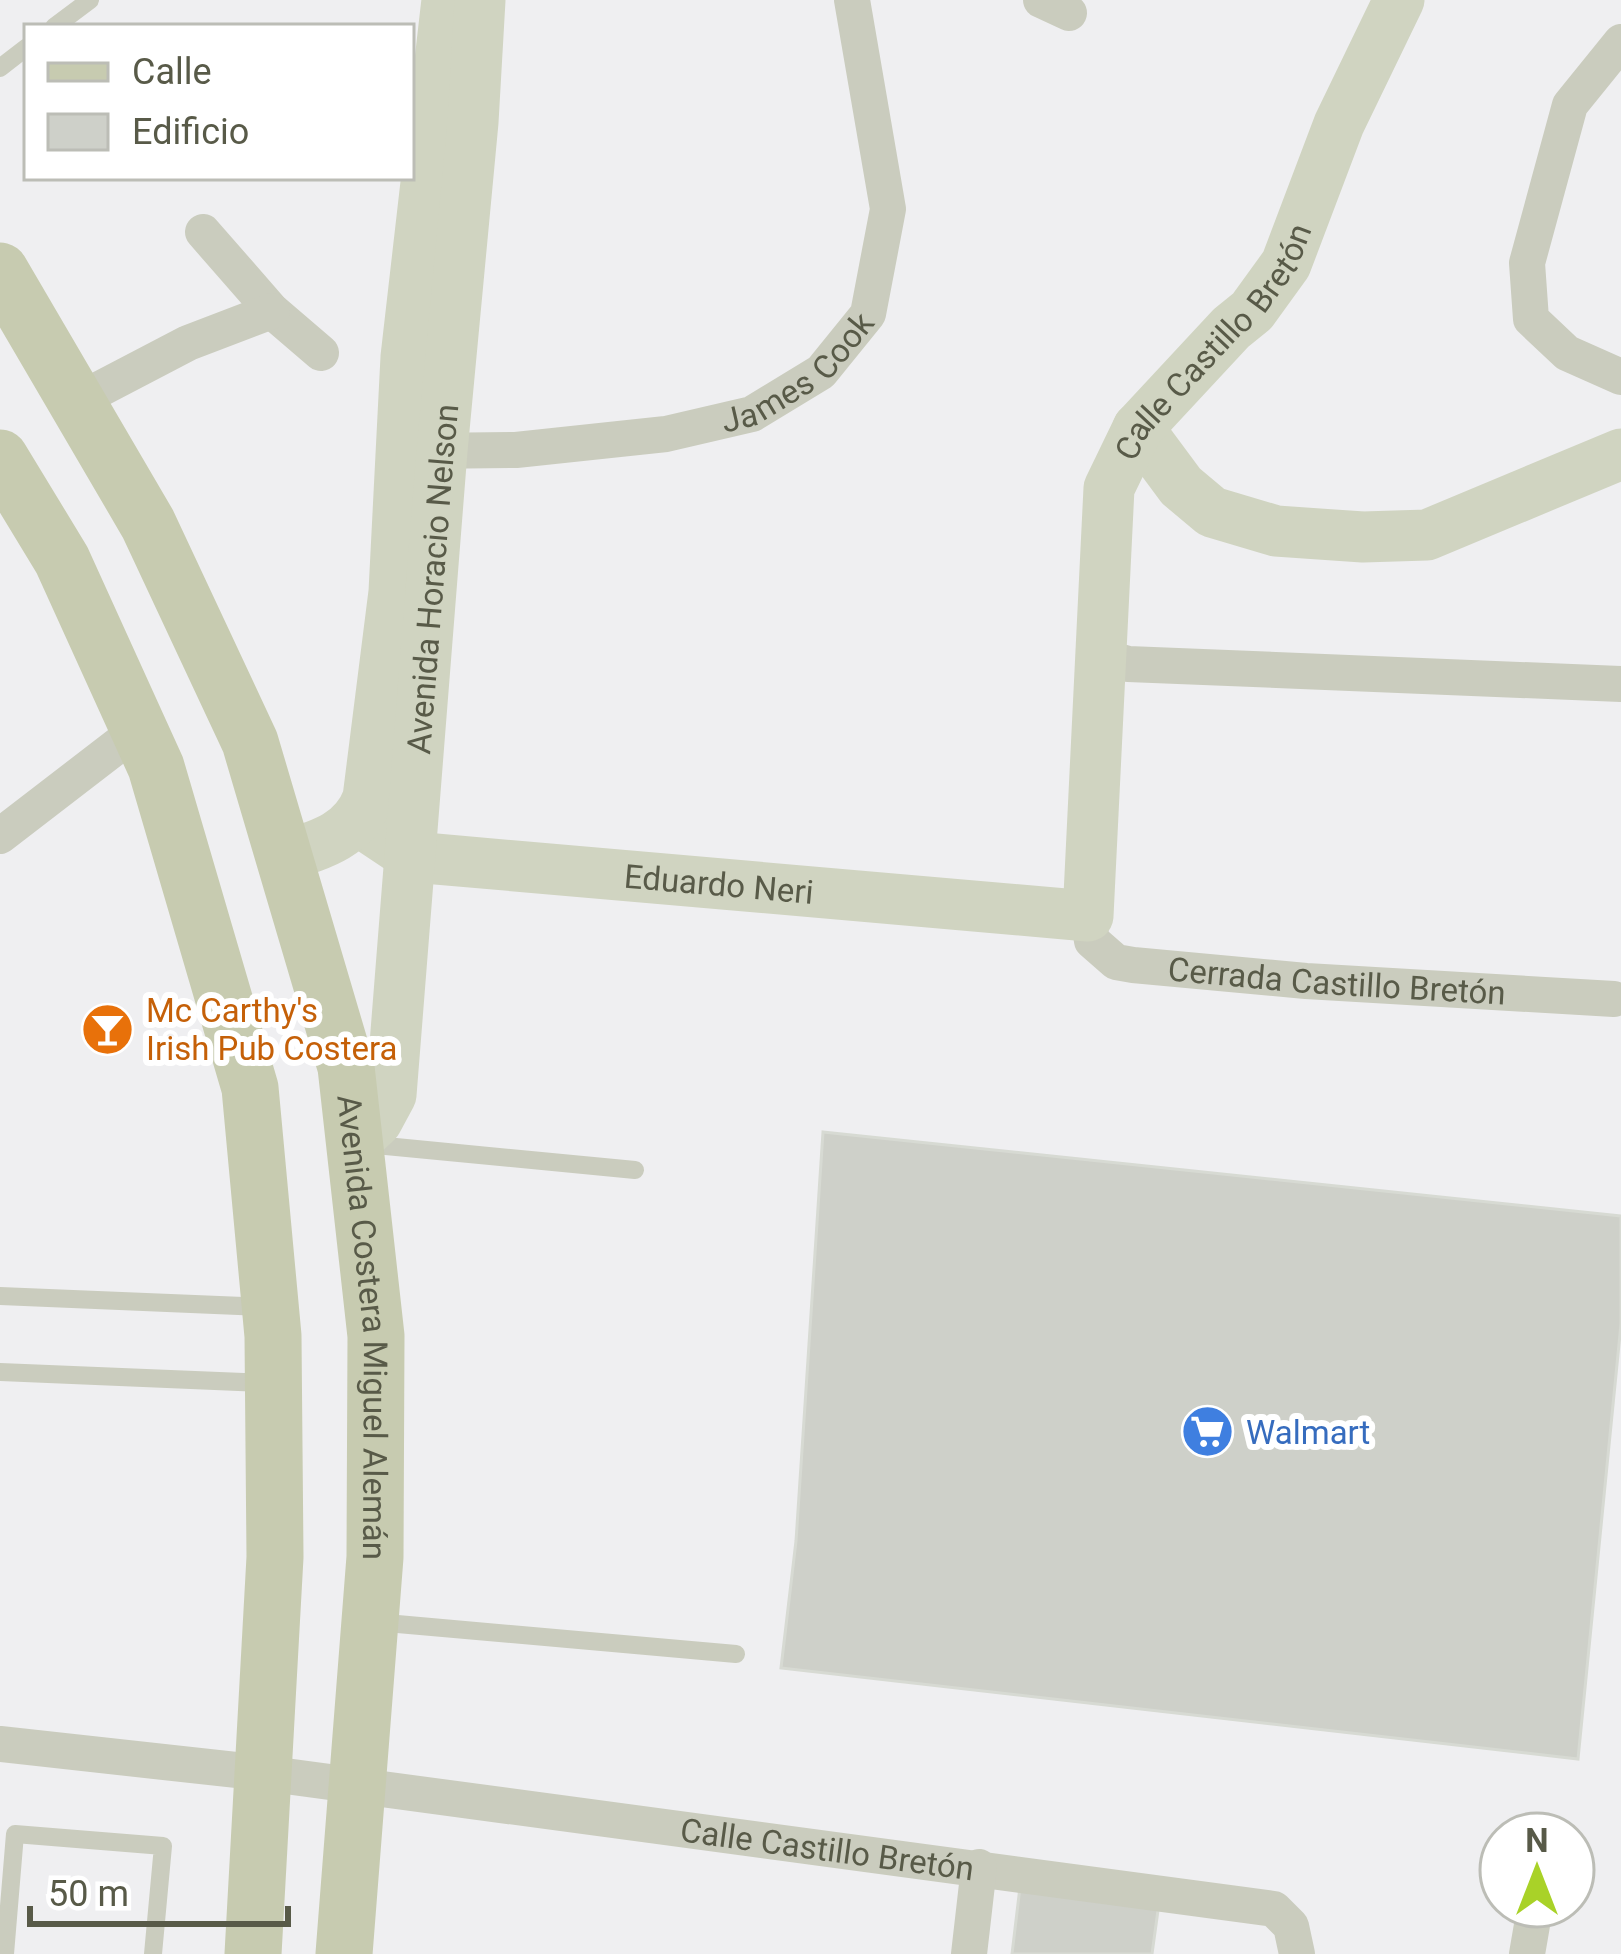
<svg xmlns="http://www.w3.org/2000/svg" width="1621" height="1954" font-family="Roboto,sans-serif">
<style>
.building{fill:#ced0c9;stroke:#d7dad3;stroke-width:3}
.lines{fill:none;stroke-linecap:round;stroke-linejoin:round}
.lane{stroke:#caccbe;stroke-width:18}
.street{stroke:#caccbe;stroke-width:36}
.secondary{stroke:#d0d4c1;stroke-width:51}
.primary{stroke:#c7cbb0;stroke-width:57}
.labels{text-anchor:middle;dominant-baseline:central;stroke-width:12;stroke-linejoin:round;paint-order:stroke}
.street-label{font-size:33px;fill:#585a48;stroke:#fff}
.food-label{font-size:33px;fill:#c56008;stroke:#fff;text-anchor:start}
.shop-label{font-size:33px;fill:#366cbe;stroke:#fff;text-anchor:start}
</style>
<rect width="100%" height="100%" fill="#efeff1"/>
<g class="building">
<path d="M823 1132 1621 1216V1324L1578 1759 781 1668 796 1541Z"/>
<path d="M1020 1887 1159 1903 1152 1954H1012Z"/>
</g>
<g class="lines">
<g class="lane">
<path d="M54 27 90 0"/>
<path d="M0 68 27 47"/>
<path d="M365 1144 635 1170"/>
<path d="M0 1296 265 1307"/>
<path d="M0 1372 265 1383"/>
<path d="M375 1622 736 1654"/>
<path d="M5 1954 15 1834 163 1846 153 1954"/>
</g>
<g class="street">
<path d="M1041 0 1069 13"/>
<path d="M1621 42 1570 105 1527 263 1531 319 1567 353 1621 377"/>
<path d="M203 232 272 311 321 353"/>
<path d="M77 401 188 343 272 311"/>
<path id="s1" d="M423 451 516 450 666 434 752 414 821 372 868 314 888 209 852 0"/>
<path d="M1101 656 1128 664 1621 684"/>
<path d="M0 836 139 729"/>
<path id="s2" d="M1088 916 1092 941 1116 962 1133 965 1306 981 1614 999"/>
<path id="s3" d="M0 1744 263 1773 1274 1909 1291 1926 1297 1954"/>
<path d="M969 1954 979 1867"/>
<path d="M1527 1954 1532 1925"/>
</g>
<g class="secondary">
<path d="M1138 428 1181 486 1212 512 1276 531 1363 537 1427 535 1621 454"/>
<path id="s4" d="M359 821 413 857 1088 916 1109 488 1138 428 1231 328 1252 311 1286 264 1339 124 1399 0"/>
<path d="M284 856C320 845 354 836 368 798L394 592 406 357 447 0"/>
<path id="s5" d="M354 1143 377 1121 391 1095 442 451 473 122 480 0"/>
</g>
<g class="primary">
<path id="s6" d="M0 271 148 524 250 742 346 1067 376 1336 375 1557 344 1954"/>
<path d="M0 458 62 560 156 767 250 1088 273 1336 275 1557 253 1954"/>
</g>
</g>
<defs>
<symbol id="bar-disc" viewBox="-11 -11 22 22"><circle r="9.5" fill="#e8710a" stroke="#fff"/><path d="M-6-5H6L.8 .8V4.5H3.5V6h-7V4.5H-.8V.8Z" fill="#fff"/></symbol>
<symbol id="supermarket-disc" viewBox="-11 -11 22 22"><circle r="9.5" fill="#3f7fe0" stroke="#fff"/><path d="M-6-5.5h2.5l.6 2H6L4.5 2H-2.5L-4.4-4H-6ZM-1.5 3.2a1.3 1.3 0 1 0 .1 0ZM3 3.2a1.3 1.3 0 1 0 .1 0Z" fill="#fff"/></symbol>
</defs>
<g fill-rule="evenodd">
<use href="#bar-disc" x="78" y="1000" width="59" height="59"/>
<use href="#supermarket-disc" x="1178" y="1402" width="59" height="59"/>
</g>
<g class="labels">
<g class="street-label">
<text stroke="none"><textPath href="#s4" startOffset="1353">Calle Castillo Bretón</textPath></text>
<text stroke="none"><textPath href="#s1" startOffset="393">James Cook</textPath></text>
<text stroke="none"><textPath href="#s5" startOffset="579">Avenida Horacio Nelson</textPath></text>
<text stroke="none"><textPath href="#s4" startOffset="372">Eduardo Neri</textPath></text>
<text stroke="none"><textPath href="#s2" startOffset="279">Cerrada Castillo Bretón</textPath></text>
<text stroke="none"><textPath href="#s6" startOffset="1134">Avenida Costera Miguel Alemán</textPath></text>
<text stroke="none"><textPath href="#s3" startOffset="834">Calle Castillo Bretón</textPath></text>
</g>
<g class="food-label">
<text x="146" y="1010">Mc Carthy's<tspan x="146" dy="38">Irish Pub Costera</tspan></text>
</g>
<g class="shop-label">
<text x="1246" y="1432">Walmart</text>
</g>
</g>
<rect x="24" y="24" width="390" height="156" fill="#ffffff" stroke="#bcbdb6" stroke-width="3"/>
<rect x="48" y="63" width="60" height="18" fill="#c7cbb0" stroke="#bcbdb6" stroke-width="3"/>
<text x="132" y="84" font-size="36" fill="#585a48">Calle</text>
<rect x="48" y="114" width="60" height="36" fill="#ced0c9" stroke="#bcbdb6" stroke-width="3"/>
<text x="132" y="144" font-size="36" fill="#585a48">Edificio</text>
<g transform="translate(1537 1870)"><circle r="57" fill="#ffffff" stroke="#bcbdb6" stroke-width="3"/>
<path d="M0-9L21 45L0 30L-21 45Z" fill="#a9d228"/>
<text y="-18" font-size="33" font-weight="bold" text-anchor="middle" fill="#585a48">N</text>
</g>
<path d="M30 1906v18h258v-18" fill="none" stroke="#585a48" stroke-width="6"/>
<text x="48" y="1906" font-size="36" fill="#585a48" stroke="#ffffff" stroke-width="9" paint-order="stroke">50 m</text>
</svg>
